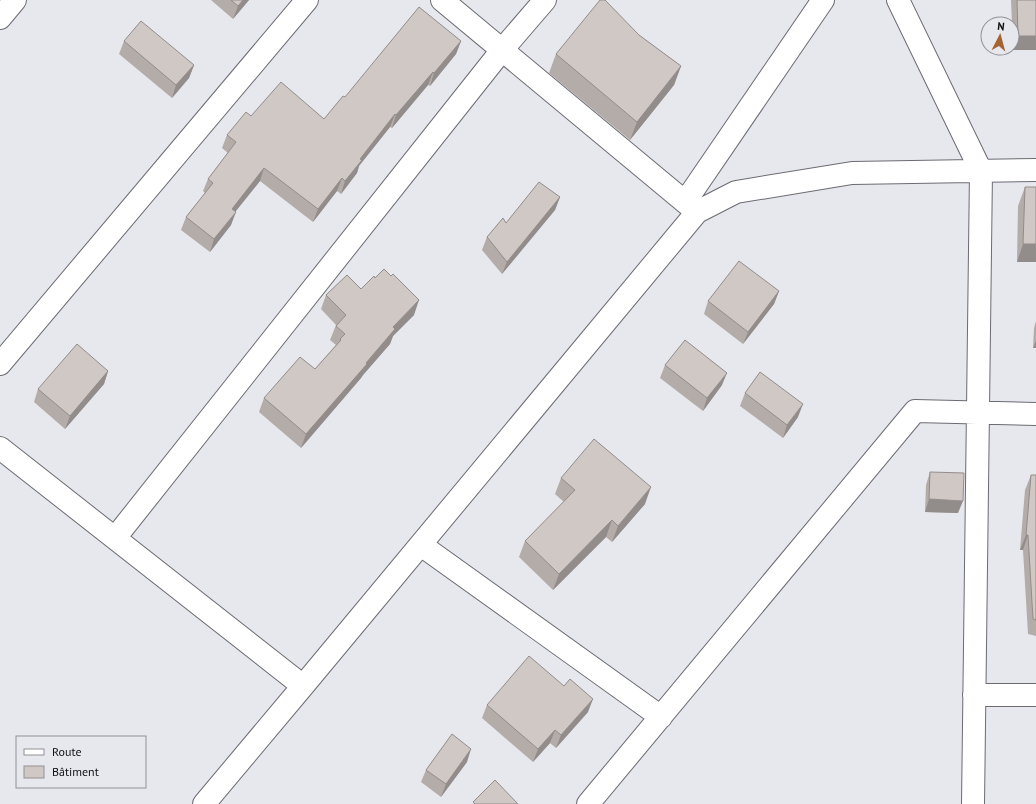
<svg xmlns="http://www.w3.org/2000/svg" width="1036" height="804" viewBox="0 0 1036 804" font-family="'PT Sans',sans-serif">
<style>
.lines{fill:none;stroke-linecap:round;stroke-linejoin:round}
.minor-casing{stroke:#6b6b72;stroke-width:24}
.minor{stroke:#fff;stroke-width:22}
.wall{fill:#b3aca9}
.shaded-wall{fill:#928c8a}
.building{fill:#d0c8c5;stroke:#928c8a}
</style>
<rect width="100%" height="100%" fill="#e7e7ee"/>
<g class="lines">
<!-- minor casing -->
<g class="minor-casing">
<path id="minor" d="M 442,0 L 697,212
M 898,0 L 981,171 L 973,804
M 0,18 L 15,0
M 685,202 L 823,0
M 0,364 L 307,0
M 0,448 L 303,686
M 115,538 L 502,50 L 545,0
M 421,545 L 661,717
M 974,695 L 1036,695
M 204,804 L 303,686 L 697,212 L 736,192 L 852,173 L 1036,170
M 588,804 L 915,411 L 1036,414"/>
</g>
<!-- minor -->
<use href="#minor" class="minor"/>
</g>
<!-- wall -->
<path class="wall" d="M 211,0 L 249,0 L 233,19 Z
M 1011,0 L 1036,0 L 1036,50 L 1013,50 Z
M 639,35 L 681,66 L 674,85 L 630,140 L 549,73 L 556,54 Z
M 124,41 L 194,65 L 189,78 L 172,98 L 119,54 Z
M 461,41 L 456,54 L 430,86 L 428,85 L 392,128 L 390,127 L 359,166 L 357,173 L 341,194 L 337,191 L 313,222 L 260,181 L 235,212 L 231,225 L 210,252 L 181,230 L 186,217 L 205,193 L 203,191 L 208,179 L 228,153 L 222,148 L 227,135 L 324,119 L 345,97 Z
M 1025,187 L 1036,262 L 1017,262 L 1018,206 Z
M 560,197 L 555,210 L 502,274 L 482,250 L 487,237 L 506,223 Z
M 361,289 L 414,315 L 393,336 L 390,344 L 363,375 L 361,378 L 301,448 L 259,412 L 264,398 L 315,369 L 336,345 L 330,340 L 336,325 L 321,309 L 326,295 Z
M 779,291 L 774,304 L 743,344 L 704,314 L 708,301 Z
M 1036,321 L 1036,348 L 1033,348 L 1034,328 Z
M 665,365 L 722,385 L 703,411 L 660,378 Z
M 108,371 L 104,384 L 65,429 L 34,402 L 38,389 Z
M 745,393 L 798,417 L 783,438 L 740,406 Z
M 930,472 L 958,513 L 925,512 L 926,485 Z
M 1031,475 L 1036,475 L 1036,636 L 1028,634 L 1023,550 L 1020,550 L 1025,490 Z
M 561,478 L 645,504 L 612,542 L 606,537 L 553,590 L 519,557 L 525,541 L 564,502 L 555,494 Z
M 487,705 L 588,712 L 556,748 L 550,743 L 533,762 L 482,718 Z
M 467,762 L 441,797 L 421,782 L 426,770 Z"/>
<!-- shaded-wall -->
<path class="shaded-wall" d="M 243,0 L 249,0 L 233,19 L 238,6 Z
M 1018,36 L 1036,36 L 1036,50 L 1013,50 Z
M 461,41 L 456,54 L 430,86 L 434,73 Z
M 194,65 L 189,78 L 172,98 L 176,85 Z
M 681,66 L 674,85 L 630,140 L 637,122 Z
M 433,72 L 428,85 L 392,128 L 396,115 Z
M 395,114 L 390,127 L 359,166 L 357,173 L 341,194 L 345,181 L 360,159 Z
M 264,168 L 260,181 L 227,222 L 232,209 Z
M 342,178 L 337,191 L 313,222 L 318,209 Z
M 560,197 L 555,210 L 502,274 L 507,262 Z
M 236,212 L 231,225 L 210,252 L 214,239 Z
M 1023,244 L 1036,244 L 1036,262 L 1017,262 Z
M 779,291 L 774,304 L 743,344 L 748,332 Z
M 419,300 L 414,315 L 393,336 L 390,344 L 363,375 L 361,378 L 301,448 L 306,434 L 366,363 L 393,327 Z
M 1036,341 L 1036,348 L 1033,348 Z
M 108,371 L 104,384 L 65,429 L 70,416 Z
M 727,373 L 722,385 L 703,411 L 707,398 Z
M 803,404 L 798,417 L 783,438 L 787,425 Z
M 651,487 L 645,504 L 612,542 L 618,526 Z
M 929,499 L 963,501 L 958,513 L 925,512 Z
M 612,520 L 606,537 L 553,590 L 559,574 Z
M 1026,535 L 1028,535 L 1023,550 L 1020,550 Z
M 593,699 L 588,712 L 556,748 L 561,735 Z
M 555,730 L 550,743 L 533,762 L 538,749 Z
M 471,749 L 467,762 L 441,797 L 446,784 Z"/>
<!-- building -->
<path class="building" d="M 231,0 L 243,0 L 238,6 Z
M 600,0 L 605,0 L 639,35 L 681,66 L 637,122 L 556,54 Z
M 1017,0 L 1036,0 L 1036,36 L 1018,36 Z
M 419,7 L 461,41 L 434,73 L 433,72 L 396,115 L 395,114 L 360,159 L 362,160 L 345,181 L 342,178 L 318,209 L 264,168 L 232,209 L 236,212 L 214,239 L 186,217 L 213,183 L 208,179 L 236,142 L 227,135 L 246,112 L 251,116 L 281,82 L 324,119 L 343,96 L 345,97 Z
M 141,21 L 194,65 L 176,85 L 124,41 Z
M 539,182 L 560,197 L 507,262 L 487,237 L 503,218 L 506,223 Z
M 1025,187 L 1036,187 L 1036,244 L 1023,244 Z
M 739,261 L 779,291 L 748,332 L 708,301 Z
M 384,269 L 391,276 L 393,274 L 419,300 L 393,327 L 395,329 L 366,363 L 367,364 L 306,434 L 264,398 L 300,357 L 315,369 L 341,340 L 340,339 L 345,334 L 336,326 L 346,315 L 326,295 L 347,275 L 361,289 L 374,276 L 375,278 Z
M 685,340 L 727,373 L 707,398 L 665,365 Z
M 77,344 L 108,371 L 70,416 L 38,389 Z
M 760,372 L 803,404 L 787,425 L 745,393 Z
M 594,439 L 651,487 L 618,526 L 612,520 L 559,574 L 525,541 L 575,490 L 561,478 Z
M 930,472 L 964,473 L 963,501 L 929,499 Z
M 1031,475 L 1036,475 L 1036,620 L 1033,619 L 1028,535 L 1026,535 Z
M 529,656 L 564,686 L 570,679 L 593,699 L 561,735 L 555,730 L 538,749 L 487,705 Z
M 452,734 L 471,749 L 446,784 L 426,770 Z
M 495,780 L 518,804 L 475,804 L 473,802 Z"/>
<!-- legend -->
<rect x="16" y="736" width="130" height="52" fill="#e7e7ee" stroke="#919196"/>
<rect x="24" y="749" width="20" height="6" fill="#ffffff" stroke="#919196"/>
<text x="52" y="756" font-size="12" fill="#101013">Route</text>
<rect x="24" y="766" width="20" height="12" fill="#d0c8c5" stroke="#919196"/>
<text x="52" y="776" font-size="12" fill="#101013">Bâtiment</text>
<!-- north arrow -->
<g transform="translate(1000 36) rotate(6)"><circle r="19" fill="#e7e7ee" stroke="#919196"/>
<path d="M0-3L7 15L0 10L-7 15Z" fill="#a56330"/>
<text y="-6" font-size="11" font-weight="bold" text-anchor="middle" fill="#101013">N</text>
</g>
</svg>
